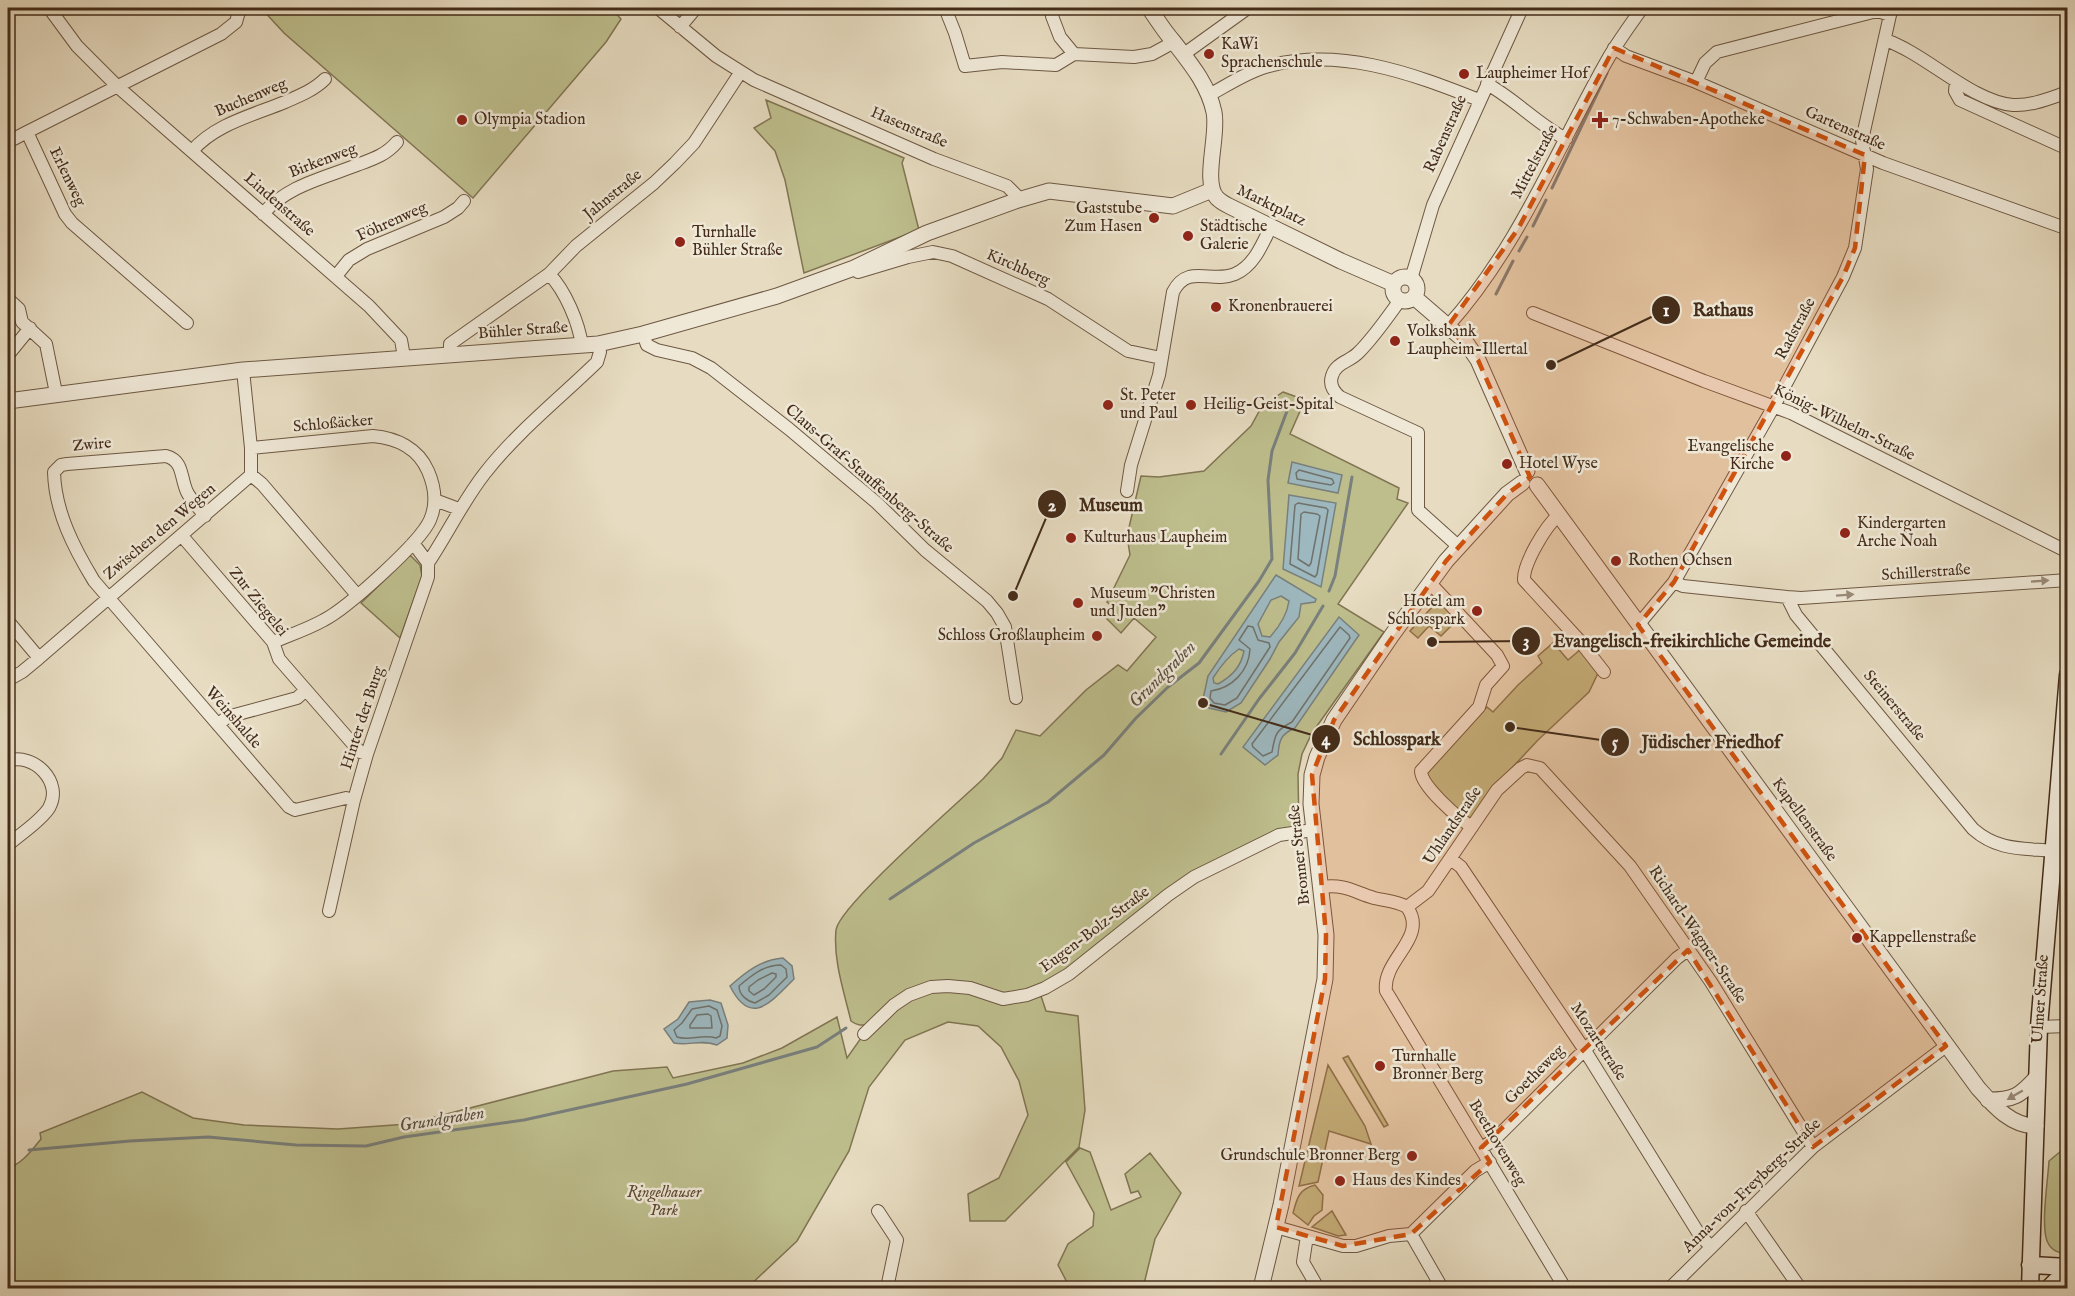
<svg xmlns="http://www.w3.org/2000/svg" width="2075" height="1296" viewBox="0 0 2075 1296" font-family="'IM FELL English',serif">
<style>
.green{fill:#bebe8d;stroke:#817553;stroke-width:1.5}
.water{fill:#9db8bf;stroke:#79807d;stroke-width:1.5;fill-rule:evenodd}
.lines{fill:none;stroke-linecap:round;stroke-linejoin:round}
.shore{stroke:#70726c;stroke-width:1.5}
.stream{stroke:#79807d;stroke-width:3}
.minor-casing{stroke:#6d5843;stroke-width:14}
.tertiary-casing{stroke:#6d5843;stroke-width:17}
.secondary-casing{stroke:#442c19;stroke-width:19}
.minor{stroke:#efe8d7;stroke-width:12}
.tertiary{stroke:#efe8d7;stroke-width:15}
.secondary{stroke:#efe8d7;stroke-width:16}
.oneway{fill:#9a8a78}
.marked{fill:#cf520e;fill-opacity:0.2;stroke:#cf520e;stroke-width:4.5;stroke-dasharray:12 8;stroke-linejoin:round}
.poi-dot{fill:#8f2418;stroke:#efe8d7;stroke-width:2}
.labels{text-anchor:middle;dominant-baseline:central;stroke-width:5;stroke-linejoin:round;paint-order:stroke}
.poi-label{font-size:16px;fill:#442c19;stroke:#efe8d7;text-anchor:start}
.street-label{font-size:16px;fill:#442c19;stroke:#efe8d7}
.park-label{font-size:16px;font-style:italic;fill:#5c4930;stroke:#efe8d7}
.water-label{font-size:18px;font-style:italic;fill:#5a4f42;stroke:#efe8d7}
.leader{fill:none;stroke:#442c19;stroke-width:2}
.callout-dot{fill:#442c19;stroke:#efe8d7;stroke-width:2}
.mark-label{font-size:18px;text-anchor:middle;font-weight:bold;fill:#fff}
.callout-label{font-size:18px;text-anchor:middle;font-weight:bold;fill:#442c19;stroke:#efe8d7;stroke-width:5;stroke-linejoin:round;paint-order:stroke}
</style>
<rect width="100%" height="100%" fill="#e7dcc1"/>
<filter id="stains"><feTurbulence type="fractalNoise" baseFrequency=".00333" numOctaves="4"/><feColorMatrix values="0 0 0 0 .2 0 0 0 0 .09 0 0 0 0 .02 0 0 0 .5 -.17"/></filter>
<radialGradient id="worn" r=".72"><stop offset=".6" stop-color="#630" stop-opacity="0"/><stop offset="1" stop-color="#630" stop-opacity=".3"/></radialGradient>
<!-- green -->
<path class="green" d="M 261,8 L 611,8 L 621,19 L 606,42 L 473,198 L 284,33 Z
M 766,100 L 904,158 L 902,163 L 919,230 L 804,273 L 785,180 L 775,151 L 754,128 L 771,118 Z
M 1283,392 L 1305,400 L 1290,434 L 1399,488 L 1397,499 L 1408,503 L 1338,604 L 1384,632 L 1312,733 L 1302,754 L 1298,774 L 1299,829 L 1192,875 L 1041,996 L 1046,1011 L 1078,1016 L 1085,1110 L 1079,1147 L 1005,1221 L 970,1221 L 968,1194 L 999,1178 L 1028,1115 L 1019,1081 L 1001,1047 L 978,1026 L 948,1022 L 905,1040 L 869,1087 L 849,1151 L 797,1241 L 747,1288 L 8,1288 L 8,1168 C 22,1164 32,1150 41,1139 L 40,1133 L 142,1092 L 193,1118 L 244,1125 L 338,1129 L 408,1124 L 613,1071 L 667,1067 L 673,1078 L 743,1063 L 782,1048 L 837,1017 L 847,1058 L 871,1024 C 863,1025 859,1027 851,1021 C 844,992 833,960 836,930 C 839,906 959,802 983,779 L 1002,758 L 1016,730 L 1040,736 L 1086,690 L 1118,665 L 1127,671 L 1156,637 L 1134,618 L 1121,633 L 1105,617 L 1113,607 L 1107,602 L 1130,555 L 1127,536 L 1141,476 L 1159,477 L 1204,471 L 1251,426 L 1262,406 Z
M 410,555 L 420,565 L 422,576 L 400,638 L 361,603 Z
M 1435,604 L 1438,608 L 1442,604 L 1457,620 L 1441,636 L 1429,626 L 1418,638 L 1410,631 Z
M 1554,642 L 1556,646 L 1568,660 L 1581,649 L 1599,671 L 1589,692 L 1538,740 L 1494,787 L 1473,817 L 1467,818 L 1428,781 L 1426,770 L 1487,707 L 1493,712 L 1518,685 L 1542,663 L 1538,656 Z
M 1348,1056 L 1388,1125 L 1384,1127 L 1343,1058 Z
M 1328,1065 L 1365,1126 L 1371,1144 L 1329,1131 L 1318,1182 L 1299,1186 Z
M 2067,1146 L 2067,1254 C 2059,1253 2052,1251 2048,1243 C 2040,1229 2048,1180 2049,1161 Z
M 1080,1148 L 1090,1152 L 1111,1210 L 1141,1197 L 1138,1191 L 1131,1193 L 1125,1174 L 1150,1153 L 1181,1193 L 1155,1239 L 1143,1288 L 1070,1288 L 1058,1265 L 1068,1244 L 1093,1226 L 1094,1213 L 1066,1162 Z
M 1315,1185 L 1323,1195 L 1322,1210 L 1314,1216 L 1308,1225 L 1293,1213 C 1297,1198 1299,1189 1315,1185 Z
M 1332,1211 L 1346,1235 L 1338,1236 L 1312,1227 Z"/>
<!-- water -->
<path class="water" d="M 1292,462 L 1342,475 L 1338,493 L 1288,483 Z
M 1289,495 L 1336,503 L 1321,587 L 1283,569 Z
M 1276,575 L 1316,599 L 1315,602 L 1301,604 L 1299,617 L 1279,642 L 1270,659 L 1241,703 L 1226,712 L 1209,708 L 1203,699 L 1208,676 ZM 1281,596 L 1289,601 C 1287,615 1280,626 1270,637 L 1262,636 L 1258,624 L 1271,600 ZM 1239,649 L 1244,651 C 1241,667 1232,676 1218,684 L 1214,683 L 1213,678 C 1220,667 1227,657 1239,649 Z
M 1339,617 L 1359,635 L 1295,728 C 1281,734 1279,740 1278,755 L 1265,765 L 1243,747 Z
M 783,958 L 792,966 L 794,979 C 771,1002 751,1028 730,986 C 747,971 761,960 783,958 Z
M 710,1000 L 721,1003 L 728,1025 L 727,1038 L 717,1045 C 700,1039 690,1046 674,1043 L 664,1029 L 678,1019 L 689,1002 Z"/>
<g class="lines">
<!-- shore -->
<path class="shore" d="M 1299,470 L 1332,479 L 1334,483 L 1331,485 L 1297,479 L 1296,473 Z
M 1298,503 L 1326,508 L 1328,510 L 1317,574 L 1315,577 L 1290,564 L 1295,505 Z
M 1304,512 L 1317,514 L 1320,516 L 1311,563 L 1309,566 L 1298,559 L 1301,514 Z
M 1248,626 L 1253,627 L 1258,640 L 1269,643 L 1270,647 L 1237,698 L 1225,705 L 1214,703 L 1210,698 L 1211,691 C 1232,688 1249,671 1250,649 L 1239,640 Z
M 1340,627 L 1349,635 L 1350,638 L 1292,722 C 1276,730 1275,734 1272,752 L 1263,756 L 1253,747 L 1252,744 Z
M 781,965 L 786,969 L 787,977 L 769,995 L 755,1003 C 747,1001 739,995 739,986 C 752,975 764,965 781,965 Z
M 772,973 L 776,974 L 776,977 L 764,989 L 754,995 L 749,991 L 749,987 L 758,980 Z
M 709,1006 L 717,1010 L 722,1026 L 720,1036 L 716,1038 C 703,1034 689,1041 677,1037 L 674,1030 L 682,1023 L 692,1009 Z
M 708,1014 L 711,1016 L 712,1028 L 690,1028 L 690,1025 L 697,1015 Z"/>
<!-- stream -->
<path class="stream" d="M 1644,15 L 1650,8
M 1552,188 L 1607,73
M 1533,226 L 1546,200
M 1519,251 L 1527,237
M 1496,294 L 1513,261
M 1329,591 L 1335,576 L 1352,477
M 1221,754 L 1259,699 L 1295,653 L 1323,606
M 890,899 L 974,843 L 1048,802 L 1104,755 L 1136,718 L 1168,687 L 1199,663 L 1259,581 L 1272,559 L 1268,480 L 1272,451 L 1290,403
M 29,1150 L 130,1141 L 208,1137 L 296,1145 L 366,1146 L 404,1137 L 524,1120 L 687,1084 L 817,1047 L 846,1028
M 8,1154 L 11,1152"/>
<!-- minor casing -->
<g class="minor-casing">
<path id="minor" d="M 49,8 L 77,46 L 118,87 L 369,306 L 401,340 L 404,357
M 658,8 L 716,56 L 754,80 L 934,159 L 1007,186 L 1016,195 L 1018,200
M 945,8 L 955,33 L 965,66 L 1002,62 L 1056,65 L 1074,54 L 1134,57 L 1152,54 L 1174,42
M 1052,16 L 1060,37 L 1074,54
M 680,27 L 696,8
M 1885,40 C 1925,53 1972,102 2013,105 C 2032,106 2050,98 2068,92
M 1614,48 L 1626,56 L 1696,82 L 1883,163 L 2068,229
M 1184,54 L 1248,8
M 1956,81 L 1955,91 L 1960,100 L 2068,149
M 1696,82 L 1705,63 L 1717,52 L 1873,12 L 1881,12 L 1890,15 L 1892,9
M 1487,84 C 1515,99 1537,124 1566,139
M 1209,95 C 1226,86 1244,74 1262,68 C 1336,45 1411,73 1479,100
M 8,142 L 27,132
M 192,151 C 215,124 254,115 285,102 C 299,96 314,90 325,79
M 263,214 C 286,186 324,178 357,165 C 373,159 386,155 397,142
M 854,268 L 858,272 L 908,257 L 933,252 L 952,256 L 1048,299 L 1128,351 L 1161,358
M 336,276 L 349,260 L 367,249 L 444,217 L 458,208 L 464,201
M 1411,279 L 1433,205 L 1522,8
M 8,299 L 19,309 L 22,322 L 46,344 L 56,393
M 1400,300 C 1387,318 1374,337 1359,352 C 1350,362 1336,362 1332,376 C 1329,385 1334,392 1340,397 L 1418,433 L 1418,510 L 1458,546
M 1533,313 L 1704,381 L 1791,413 L 2068,552
M 187,323 L 72,223 L 65,214 L 27,132 L 221,34 L 236,22 L 240,8
M 1448,326 C 1519,247 1557,148 1609,57 C 1619,40 1631,24 1642,8
M 643,334 L 647,345 L 657,350 L 692,358 L 711,368 L 789,429 L 877,503 L 925,550 L 987,601 L 997,613 L 1005,627 L 1016,698
M 582,346 C 579,323 565,290 549,274 L 576,246 L 654,183 L 675,163 L 694,143 L 740,73
M 450,354 L 450,344 L 549,274
M 8,355 L 30,328
M 251,448 L 373,436 C 396,438 418,448 428,471 C 435,487 437,504 430,520 C 420,543 347,608 324,620 C 308,629 290,635 273,642
M 251,475 L 262,484 L 357,595
M 1127,491 L 1131,465 L 1159,375 L 1173,292 C 1188,263 1211,284 1235,274 C 1254,266 1263,243 1271,226
M 435,500 L 459,509
M 1559,515 C 1546,525 1523,564 1524,580 L 1579,640 L 1604,672
M 205,516 C 199,508 191,500 187,492 C 180,477 184,461 166,456 L 67,464 L 61,465 L 54,472 C 55,512 74,548 94,581 L 289,807 L 295,810 L 346,798 L 354,800
M 182,536 L 273,642 L 279,659 L 360,752 L 367,754
M 428,563 C 448,533 463,501 485,473 C 517,432 560,398 597,362 L 600,352 L 598,344
M 1674,582 L 1683,586 L 1787,597 L 1796,615 L 1973,829 C 1998,851 2022,848 2054,851
M 1430,583 L 1497,655 L 1503,666 L 1486,685 L 1479,707 L 1421,771 C 1421,786 1459,819 1472,827
M 1787,597 L 1801,598 L 2068,580
M 8,621 L 39,658
M 1638,625 L 1674,582 L 1774,406 L 1843,277 L 1855,248 L 1867,169 L 1862,140 L 1890,15
M 8,680 L 22,672 L 39,658 L 251,475 L 251,448 L 243,370
M 218,725 L 227,717 L 297,698 L 306,690
M 8,761 C 33,752 64,782 49,808 C 40,822 20,834 8,845
M 1451,859 L 1461,867 L 1584,1049 L 1699,1234 L 1711,1247
M 1322,887 C 1345,884 1354,892 1374,898 C 1386,901 1396,901 1407,907 L 1428,891 L 1497,790 L 1521,768 L 1527,765 L 1540,768 L 1630,866 L 1711,982 L 1813,1147
M 1407,907 C 1429,938 1382,959 1386,991 L 1565,1288
M 329,911 L 354,800 L 367,754 L 428,577 L 428,563 L 413,543
M 2039,1027 L 2068,1026
M 864,1034 L 894,1005 L 909,995 L 931,987 L 948,986 L 970,988 L 1003,999 L 1027,995 L 1045,988 L 1069,974 L 1168,895 L 1194,877 L 1279,835 L 1313,830
M 1481,1148 L 1494,1140 L 1677,958 L 1688,950
M 878,1211 L 897,1240 L 887,1288
M 1746,1211 L 1800,1288
M 1276,1227 L 1343,1246 L 1356,1246 L 1389,1236 L 1411,1234 L 1475,1171 L 1490,1162
M 1411,1234 L 1442,1288
M 1307,1236 L 1303,1262 L 1318,1288
M 1670,1288 L 1813,1147 L 1946,1046"/>
</g>
<!-- tertiary casing -->
<g class="tertiary-casing">
<path id="tertiary" d="M 1149,8 C 1157,19 1164,31 1173,41 C 1190,63 1208,84 1214,112 C 1219,135 1202,182 1217,198 C 1220,201 1225,204 1229,206 L 1341,261 L 1394,284
M1393 289a12 12 0 1 1 24 0a12 12 0 1 1-24 0Z
M 1414,297 L 1465,341 L 1478,360 L 1527,471
M 8,401 L 243,370 L 598,344 L 643,334 L 777,296 L 854,268 L 927,233 L 1018,200 L 1049,191 L 1173,206 L 1212,190
M 1537,485 L 1978,1088 C 1994,1106 2011,1126 2036,1126
M 1988,1100 C 2014,1100 2020,1096 2037,1077
M 1261,1288 L 1281,1205 L 1325,979 L 1326,935 L 1311,804 L 1312,775 L 1317,757 L 1334,720 L 1392,635 L 1446,561 L 1507,494 L 1522,483"/>
</g>
<!-- secondary casing -->
<g class="secondary-casing">
<path id="secondary" d="M 2030,1265 L 2068,1267
M 2030,1288 L 2039,1027 L 2068,675
M 2049,1288 L 2056,1281 L 2068,1275"/>
</g>
<!-- minor -->
<use href="#minor" class="minor"/>
<!-- tertiary -->
<use href="#tertiary" class="tertiary"/>
<!-- secondary -->
<use href="#secondary" class="secondary"/>
</g>
<!-- one-way arrows -->
<defs><path id="oneway-solid" d="M-6-.8H1V-3.2L6.5 0L1 3.2V.8H-6Z" transform="scale(1.5)"/></defs>
<g class="oneway">
<use href="#oneway-solid" transform="translate(2040 581) rotate(-4)"/>
<use href="#oneway-solid" transform="translate(1845 595) rotate(-4)"/>
<use href="#oneway-solid" transform="translate(2015 1095) rotate(150)"/>
</g>
<!-- marked area -->
<path class="marked" d="M 1614,48 L 1865,155 L 1855,248 L 1843,277 L 1674,582 L 1638,625 L 1946,1046 L 1813,1147 L 1688,950 L 1481,1148 L 1490,1162 L 1411,1234 L 1343,1246 L 1276,1227 L 1325,979 L 1326,935 L 1312,775 L 1334,720 L 1446,561 L 1507,494 L 1530,477 L 1478,360 L 1448,326 L 1518,229 Z"/>
<!-- markers -->
<g class="poi-dot">
<circle cx="1209" cy="54" r="6"/>
<circle cx="1464" cy="74" r="6"/>
<circle cx="462" cy="120" r="6"/>
<path d="M1597 111h6v6h6v6h-6v6h-6v-6h-6v-6h6z"/>
<circle cx="1154" cy="218" r="6"/>
<circle cx="1188" cy="236" r="6"/>
<circle cx="680" cy="242" r="6"/>
<circle cx="1216" cy="307" r="6"/>
<circle cx="1395" cy="341" r="6"/>
<circle cx="1108" cy="405" r="6"/>
<circle cx="1191" cy="405" r="6"/>
<circle cx="1786" cy="456" r="6"/>
<circle cx="1507" cy="464" r="6"/>
<circle cx="1845" cy="533" r="6"/>
<circle cx="1071" cy="538" r="6"/>
<circle cx="1616" cy="561" r="6"/>
<circle cx="1078" cy="603" r="6"/>
<circle cx="1477" cy="611" r="6"/>
<circle cx="1097" cy="636" r="6"/>
<circle cx="1857" cy="938" r="6"/>
<circle cx="1380" cy="1066" r="6"/>
<circle cx="1412" cy="1156" r="6"/>
<circle cx="1340" cy="1181" r="6"/>
</g>
<g class="labels">
<!-- poi labels -->
<g class="poi-label">
<text x="1221" y="45">KaWi<tspan x="1221" dy="18">Sprachenschule</tspan></text>
<text x="1476" y="74">Laupheimer Hof</text>
<text x="474" y="120">Olympia Stadion</text>
<text x="1612" y="120">7-Schwaben-Apotheke</text>
<text x="1142" y="209" text-anchor="end">Gaststube<tspan x="1142" dy="18">Zum Hasen</tspan></text>
<text x="1200" y="227">Städtische<tspan x="1200" dy="18">Galerie</tspan></text>
<text x="692" y="233">Turnhalle<tspan x="692" dy="18">Bühler Straße</tspan></text>
<text x="1228" y="307">Kronenbrauerei</text>
<text x="1407" y="332">Volksbank<tspan x="1407" dy="18">Laupheim-Illertal</tspan></text>
<text x="1120" y="396">St. Peter<tspan x="1120" dy="18">und Paul</tspan></text>
<text x="1203" y="405">Heilig-Geist-Spital</text>
<text x="1774" y="447" text-anchor="end">Evangelische<tspan x="1774" dy="18">Kirche</tspan></text>
<text x="1519" y="464">Hotel Wyse</text>
<text x="1857" y="524">Kindergarten<tspan x="1857" dy="18">Arche Noah</tspan></text>
<text x="1083" y="538">Kulturhaus Laupheim</text>
<text x="1628" y="561">Rothen Ochsen</text>
<text x="1090" y="594">Museum "Christen<tspan x="1090" dy="18">und Juden"</tspan></text>
<text x="1465" y="602" text-anchor="end">Hotel am<tspan x="1465" dy="18">Schlosspark</tspan></text>
<text x="1085" y="636" text-anchor="end">Schloss Großlaupheim</text>
<text x="1869" y="938">Kappellenstraße</text>
<text x="1392" y="1057">Turnhalle<tspan x="1392" dy="18">Bronner Berg</tspan></text>
<text x="1400" y="1156" text-anchor="end">Grundschule Bronner Berg</text>
<text x="1352" y="1181">Haus des Kindes</text>
</g>
<!-- street labels -->
<g class="street-label">
<text transform="translate(251 98) rotate(-23)">Buchenweg</text>
<text transform="translate(909 128) rotate(23)">Hasenstraße</text>
<text transform="translate(1845 129) rotate(24)">Gartenstraße</text>
<text transform="translate(1446 134) rotate(-66)">Rabenstraße</text>
<text transform="translate(323 161) rotate(-21)">Birkenweg</text>
<text transform="translate(1535 162) rotate(-62)">Mittelstraße</text>
<text transform="translate(67 177) rotate(64)">Erlenweg</text>
<text transform="translate(613 195) rotate(-39)">Jahnstraße</text>
<text transform="translate(279 205) rotate(41)">Lindenstraße</text>
<text transform="translate(1271 206) rotate(26)">Marktplatz</text>
<text transform="translate(392 222) rotate(-24)">Föhrenweg</text>
<text transform="translate(1018 268) rotate(24)">Kirchberg</text>
<text transform="translate(1796 329) rotate(-62)">Radstraße</text>
<text transform="translate(523 331) rotate(-4)">Bühler Straße</text>
<text transform="translate(1844 423) rotate(26)">König-Wilhelm-Straße</text>
<text transform="translate(333 424) rotate(-5)">Schloßäcker</text>
<text transform="translate(92 445) rotate(-5)">Zwire</text>
<text transform="translate(869 479) rotate(41)">Claus-Graf-Stauffenberg-Straße</text>
<text transform="translate(160 532) rotate(-40)">Zwischen den Wegen</text>
<text transform="translate(1926 573) rotate(-4)">Schillerstraße</text>
<text transform="translate(258 602) rotate(51)">Zur Ziegelei</text>
<text transform="translate(1894 706) rotate(50)">Steinerstraße</text>
<text transform="translate(233 718) rotate(49)">Weinshalde</text>
<text transform="translate(363 718) rotate(-72)">Hinter der Burg</text>
<text transform="translate(1804 820) rotate(54)">Kapellenstraße</text>
<text transform="translate(1453 826) rotate(-56)">Uhlandstraße</text>
<text transform="translate(1300 855) rotate(-96)">Bronner Straße</text>
<text transform="translate(1095 930) rotate(-37)">Eugen-Bolz-Straße</text>
<text transform="translate(1697 935) rotate(56)">Richard-Wagner-Straße</text>
<text transform="translate(2041 999) rotate(-86)">Ulmer Straße</text>
<text transform="translate(1598 1042) rotate(57)">Mozartstraße</text>
<text transform="translate(1535 1075) rotate(-45)">Goetheweg</text>
<text transform="translate(1497 1143) rotate(59)">Beethovenweg</text>
<text transform="translate(1752 1186) rotate(-44)">Anna-von-Freyberg-Straße</text>
</g>
<!-- park labels -->
<g class="park-label">
<text x="664" y="1193">Ringelhauser<tspan x="664" dy="18">Park</tspan></text>
</g>
<!-- water labels -->
<g class="water-label">
<text transform="translate(1163 675) rotate(-45)">Grundgraben</text>
<text transform="translate(442 1120) rotate(-9)">Grundgraben</text>
</g>
</g>
<!-- callouts -->
<path class="leader" d="M1551 365L1666 310M1013 596L1052 504M1432 642L1526 641M1203 703L1326 739M1510 727L1615 742"/>
<g class="callout-dot">
<circle cx="1551" cy="365" r="6"/>
<circle cx="1013" cy="596" r="6"/>
<circle cx="1432" cy="642" r="6"/>
<circle cx="1203" cy="703" r="6"/>
<circle cx="1510" cy="727" r="6"/>
<circle cx="1666" cy="310" r="15"/>
<circle cx="1052" cy="504" r="15"/>
<circle cx="1526" cy="641" r="15"/>
<circle cx="1326" cy="739" r="15"/>
<circle cx="1615" cy="742" r="15"/>
</g>
<g class="mark-label">
<text x="1666" y="316">1</text>
<text x="1052" y="511">2</text>
<text x="1526" y="647">3</text>
<text x="1326" y="745">4</text>
<text x="1615" y="748">5</text>
</g>
<g class="callout-label">
<text x="1723" y="316">Rathaus</text>
<text x="1111" y="511">Museum</text>
<text x="1692" y="647">Evangelisch-freikirchliche Gemeinde</text>
<text x="1397" y="745">Schlosspark</text>
<text x="1711" y="748">Jüdischer Friedhof</text>
</g>
<!-- margin -->
<rect width="2075" height="1296" fill="none" stroke="#e7dcc1" stroke-width="30"/>
<rect x="9" y="9" width="2057" height="1278" fill="none" stroke="#442c19" stroke-width="3"/>
<rect x="15" y="15" width="2045" height="1266" fill="none" stroke="#442c19" stroke-width="1.5"/>
<rect width="100%" height="100%" filter="url(#stains)"/>
<rect width="100%" height="100%" fill="url(#worn)"/>
</svg>
